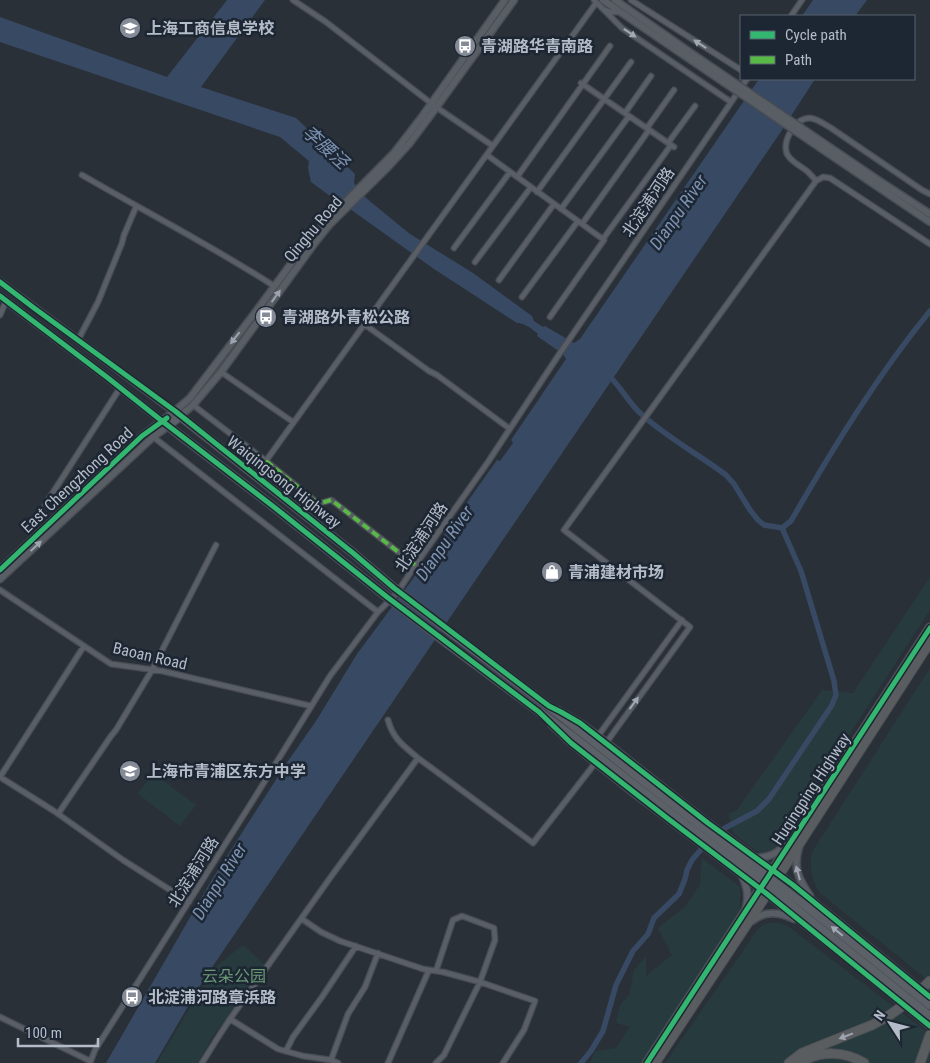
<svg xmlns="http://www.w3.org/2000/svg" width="930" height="1063" viewBox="0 0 930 1063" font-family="'Roboto Condensed','Noto Sans SC',sans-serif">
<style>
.green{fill:#273a3e}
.water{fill:#384963}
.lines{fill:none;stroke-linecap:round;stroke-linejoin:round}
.canal{stroke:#384963;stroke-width:5.5}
.street-casing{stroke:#484c53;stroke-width:7}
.secondary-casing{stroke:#484c53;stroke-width:9}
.primary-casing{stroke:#484c55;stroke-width:10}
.highway-casing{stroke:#474c53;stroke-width:11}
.street{stroke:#5a5e66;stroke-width:4.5}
.secondary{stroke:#595d64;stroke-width:6}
.primary{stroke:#5c6168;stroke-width:8}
.highway{stroke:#5a5d60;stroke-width:9}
.secondary-bridge-casing{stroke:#484c53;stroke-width:9;stroke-linecap:butt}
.primary-bridge-casing{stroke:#484c55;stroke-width:10;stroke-linecap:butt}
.secondary-bridge{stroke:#595d64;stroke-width:6}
.primary-bridge{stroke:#5c6168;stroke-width:8}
.quiet{stroke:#58b947;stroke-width:4;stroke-dasharray:8 4;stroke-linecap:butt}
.cycleway-casing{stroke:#1d2633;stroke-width:8}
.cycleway{stroke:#33b770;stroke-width:5}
.oneway{fill:#a2a9b5}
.oneway2{fill:#9da4b0}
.oneway3{fill:#a2aab6}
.oneway4{fill:#9ea4af}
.labels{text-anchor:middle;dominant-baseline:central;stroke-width:5;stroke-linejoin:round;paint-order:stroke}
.poi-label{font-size:16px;font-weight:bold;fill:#b4bcc9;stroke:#1d2633;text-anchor:start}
.street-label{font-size:16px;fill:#b4bcc9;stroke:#1d2633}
.park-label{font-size:16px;fill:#6b9a76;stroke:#1d2633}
.water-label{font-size:18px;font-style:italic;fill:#7c92b1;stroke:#1d2633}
</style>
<rect width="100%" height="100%" fill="#2a3038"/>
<!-- green -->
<path class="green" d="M 930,577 L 930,610 L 776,848 L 762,853 L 758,852 L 733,833 L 728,814 L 737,810 L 822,690 L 853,693 Z
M 930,668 L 930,982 L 820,893 C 812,881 809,866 812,852 Z
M 153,773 L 196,805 L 180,826 L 138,794 Z
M 702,858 L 740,887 L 740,914 L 642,1063 L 590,1063 L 595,1051 L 616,1048 L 630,1027 L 616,1023 L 620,1005 L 629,995 L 634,970 L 646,956 L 646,976 L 672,955 L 658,928 L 686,906 L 700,884 Z
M 768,923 L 780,923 L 789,927 L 930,1034 L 930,1063 L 665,1063 L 754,935 L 760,927 Z
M 243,945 L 265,965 L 213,1036 L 198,1063 L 157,1063 L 203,986 L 213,979 L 216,966 Z"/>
<!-- water -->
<path class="water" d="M 227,0 L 265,0 L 201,87 L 296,118 L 355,174 L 354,183 L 366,198 L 410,234 L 473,273 L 532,316 L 534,321 L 543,327 L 545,326 L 574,343 L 580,339 L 759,79 L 815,79 L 780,133 L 204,979 L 155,1063 L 106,1063 L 211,881 L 288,761 L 316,721 L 357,654 L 412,580 L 497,460 L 500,461 L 513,443 L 511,440 L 566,359 L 563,354 L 537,336 L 538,334 C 532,329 525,323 517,323 L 434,269 L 336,199 L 330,196 L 311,182 L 308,168 L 309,161 L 280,137 L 0,42 L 0,17 L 167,77 Z
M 813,0 L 867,0 L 855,16 L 802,16 Z"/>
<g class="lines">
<!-- canal -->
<path class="canal" d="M 607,374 C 620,385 627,401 640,413 C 666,437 698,454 726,475 L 734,484 L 750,510 L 758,520 L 764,525 L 782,528 L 791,521 C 833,448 877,376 930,311
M 581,1063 L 591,1051 L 603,1031 L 616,985 L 633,951 L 648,934 L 654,918 L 679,894 L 685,879 L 687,870 L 692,860 L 704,846 L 725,828 L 757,811 L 769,799 L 832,705 L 836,695 L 834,681 L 801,571 L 782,528"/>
<!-- street casing -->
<g class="street-casing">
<path id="street" d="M 293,0 L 326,22 L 436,107 L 493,146
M 594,0 L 622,28 L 731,102
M 631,0 L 741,70
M 603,9 L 610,12 L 620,12
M 791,16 L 802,0
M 581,83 L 674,147
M 625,113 L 651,76
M 647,128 L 674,90
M 668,143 L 695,106
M 487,155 L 604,240 L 550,317
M 82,175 C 146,212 212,246 274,286
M 517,177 L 610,46
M 816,181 C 814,178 811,175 808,172 C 801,166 791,162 787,154 C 782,141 795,118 810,118 C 818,119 824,124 831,128 L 922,190 L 930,194
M 537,192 L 631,62
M 561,209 L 629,116
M 582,224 L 649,130
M 603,239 L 671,145
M 454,248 L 510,172
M 475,262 L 531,187
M 499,280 L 554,204
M 522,297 L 578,221
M 0,315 L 6,301
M 364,324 L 429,371 L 437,375 L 510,429
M 78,340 L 98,302 L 122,243 L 124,235 L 136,207
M 221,372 L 293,422
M 193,405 L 266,461 L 315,501 L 321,503 L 331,500 L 334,502 L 415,565
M 152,436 L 378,612
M 255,476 L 596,3
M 45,505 L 120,388
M 0,590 L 111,664 L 162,671 L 311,706
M 388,720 C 393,739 404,746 418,758
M 598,736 L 682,620
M 606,743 L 690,627 L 564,530 L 816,181 L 823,177 L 830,178 L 930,244
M 0,777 L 54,811 L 123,860 L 189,902
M 0,777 L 84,646
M 58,814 L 111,736 L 116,730 L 152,670 L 216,545
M 302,919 L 321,932 L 340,941 L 423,969 L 443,972 L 480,982 L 535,1001 L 524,1030 L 503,1063
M 436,971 L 453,920 L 462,916 L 494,928 L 495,940 L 480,982 L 444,1055 L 436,1063
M 0,1017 L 90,1061
M 230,1019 L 278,1049 L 303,1056 L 331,1060 L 338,1063
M 286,1051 L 293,1037 L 322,997 L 356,946
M 331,1060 L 348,1014 L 365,987 L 378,953
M 90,1063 L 95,1050 L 250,805 L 330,676 L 378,612 L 397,593 L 416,564 L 488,462 L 560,353 L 747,79
M 202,1063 L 217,1039 L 230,1019 L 330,878 L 418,758 L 533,843 L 596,762
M 388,1063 L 429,970"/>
</g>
<!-- secondary casing -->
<g class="secondary-casing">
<path id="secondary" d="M 603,0 L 688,58
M 615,0 L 691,53
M 878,180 L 930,214
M 875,185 L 930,222
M 0,282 L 180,416 L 193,405 L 221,372 L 314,244 L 330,224 L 388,167 L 409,144 L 430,116 L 514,0
M 0,296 L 108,378 L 168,426 L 153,437 L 0,579
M 0,570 L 142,436 L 175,411 L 190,398 L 257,310 L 310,238 L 394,153 L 421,118 L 505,0
M 557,710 L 580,723 L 598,736 L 708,823 L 793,885 L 885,960
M 551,724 L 571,743 L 635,794 L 767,894 L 857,966
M 799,847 C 793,868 798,878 810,896
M 756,858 C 769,857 777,854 786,844
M 743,878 C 747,887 749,897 746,907
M 752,921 C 765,910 779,912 794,919"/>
</g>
<!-- primary casing -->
<g class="primary-casing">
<path id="primary" d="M 387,597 L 274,507 L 168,426 L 180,416 L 353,553 L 394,588
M 454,635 L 565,719 L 666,799
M 448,644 L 572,736 L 660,805"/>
</g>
<!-- highway casing -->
<g class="highway-casing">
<path id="highway" d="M 647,1063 L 930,628
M 655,1063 L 759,906 L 930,642
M 789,1063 L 802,1053 L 872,1025 L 887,1017 L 901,1007 L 914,997 L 930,981
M 800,1063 C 819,1050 845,1051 864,1063
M 920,1063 L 930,1035"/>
</g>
<!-- street -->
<use href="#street" class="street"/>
<!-- secondary -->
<use href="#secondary" class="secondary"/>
<!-- primary -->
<use href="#primary" class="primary"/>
<!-- highway -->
<use href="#highway" class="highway"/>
<!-- secondary-bridge casing -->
<g class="secondary-bridge-casing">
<path id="secondary-bridge" d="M 691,53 L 878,180
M 688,58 L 875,185
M 885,960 L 930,997
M 857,966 L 930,1026"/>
</g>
<!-- primary-bridge casing -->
<g class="primary-bridge-casing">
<path id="primary-bridge" d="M 394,588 L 454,635
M 387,597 L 448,644
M 666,799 L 806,906 L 930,1005
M 660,805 L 785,900 L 930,1016"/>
</g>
<!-- secondary-bridge -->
<use href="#secondary-bridge" class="secondary-bridge"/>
<!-- primary-bridge -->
<use href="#primary-bridge" class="primary-bridge"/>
<!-- quiet -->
<path class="quiet" d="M 266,461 L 315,501 L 321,503 L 331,500 L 334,502 L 415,565"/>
<!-- cycleway casing -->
<g class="cycleway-casing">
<path id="cycleway" d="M 0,282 L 34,308 L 175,411 L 353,553 L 394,588 L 549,706 L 561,712 L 580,723 L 708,823 L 793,885 L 930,997
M 0,296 L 108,378 L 162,421 L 274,507 L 387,597 L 539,712 L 571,743 L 667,818 L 767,894 L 930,1026
M 0,570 L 142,436 L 167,418
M 647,1063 L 930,628"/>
</g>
<!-- cycleway -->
<use href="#cycleway" class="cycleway"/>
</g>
<!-- one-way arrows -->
<defs><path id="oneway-solid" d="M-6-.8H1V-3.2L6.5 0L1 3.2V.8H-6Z" transform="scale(1.25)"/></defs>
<g class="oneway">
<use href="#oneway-solid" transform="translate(630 33) rotate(34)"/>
<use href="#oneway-solid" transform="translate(700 44) rotate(-147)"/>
<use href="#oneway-solid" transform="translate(634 703) rotate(-54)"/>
</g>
<g class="oneway2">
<use href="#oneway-solid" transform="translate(276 296) rotate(-54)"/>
<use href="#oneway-solid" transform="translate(235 338) rotate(128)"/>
<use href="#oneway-solid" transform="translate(36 546) rotate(-43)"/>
<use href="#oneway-solid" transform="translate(798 873) rotate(-105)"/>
</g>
<use class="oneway3" href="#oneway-solid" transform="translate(837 931) rotate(-141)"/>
<use class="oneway4" href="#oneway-solid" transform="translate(846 1036) rotate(159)"/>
<!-- icons -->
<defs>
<g id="university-disc" transform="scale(1.125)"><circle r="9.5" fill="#848b96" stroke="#1d2633"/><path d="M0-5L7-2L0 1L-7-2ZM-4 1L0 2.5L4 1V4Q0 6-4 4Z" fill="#fff"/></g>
<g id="bus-disc" transform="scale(1.125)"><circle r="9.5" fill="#848b96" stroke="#1d2633"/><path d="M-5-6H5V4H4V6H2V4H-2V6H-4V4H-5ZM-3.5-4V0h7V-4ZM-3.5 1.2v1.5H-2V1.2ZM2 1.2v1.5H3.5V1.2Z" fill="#fff"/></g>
<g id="shop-disc" transform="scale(1.125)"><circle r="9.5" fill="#848b96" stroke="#1d2633"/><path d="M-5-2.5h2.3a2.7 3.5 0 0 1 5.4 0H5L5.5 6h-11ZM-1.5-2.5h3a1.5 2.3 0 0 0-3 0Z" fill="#fff"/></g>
<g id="school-disc" transform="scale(1.125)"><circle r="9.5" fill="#848b96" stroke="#1d2633"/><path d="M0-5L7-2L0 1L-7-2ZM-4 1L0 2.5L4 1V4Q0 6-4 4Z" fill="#fff"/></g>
</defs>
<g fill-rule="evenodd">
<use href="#university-disc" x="130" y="28"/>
<use href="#bus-disc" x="465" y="46"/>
<use href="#bus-disc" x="266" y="317"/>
<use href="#shop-disc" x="552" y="572"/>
<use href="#school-disc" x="130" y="771"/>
<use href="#bus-disc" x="132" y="997"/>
</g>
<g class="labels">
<!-- poi labels -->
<g class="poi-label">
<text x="146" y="28">上海工商信息学校</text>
<text x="481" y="46">青湖路华青南路</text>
<text x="282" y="317">青湖路外青松公路</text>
<text x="568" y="572">青浦建材市场</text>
<text x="146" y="771">上海市青浦区东方中学</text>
<text x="148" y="997">北淀浦河路章浜路</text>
</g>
<!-- street labels -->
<g class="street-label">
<text transform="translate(648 202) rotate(-56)">北淀浦河路</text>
<text transform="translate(313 229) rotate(-50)">Qinghu Road</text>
<text transform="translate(77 480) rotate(-43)">East Chengzhong Road</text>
<text transform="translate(284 482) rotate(38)">Waiqingsong Highway</text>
<text transform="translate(421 537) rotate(-56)">北淀浦河路</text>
<text transform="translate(150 656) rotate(13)">Baoan Road</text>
<text transform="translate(811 789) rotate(-57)">Huqingping Highway</text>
<text transform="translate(193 872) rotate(-58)">北淀浦河路</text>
</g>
<!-- park labels -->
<g class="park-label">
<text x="234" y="976">云朵公园</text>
</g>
<!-- water labels -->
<g class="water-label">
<text transform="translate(326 147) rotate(42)">李腰泾</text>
<text transform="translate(678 212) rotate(-55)">Dianpu River</text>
<text transform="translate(444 543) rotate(-55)">Dianpu River</text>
<text transform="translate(219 881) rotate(-58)">Dianpu River</text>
</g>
</g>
<!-- legend -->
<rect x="740" y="15" width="175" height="65" fill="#1d2633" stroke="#59626f"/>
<rect x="750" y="31" width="25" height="8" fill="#33b770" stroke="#59626f"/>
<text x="785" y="40" font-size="15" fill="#b4bcc9">Cycle path</text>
<rect x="750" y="56" width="25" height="8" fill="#58b947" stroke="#59626f"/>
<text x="785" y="65" font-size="15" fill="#b4bcc9">Path</text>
<!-- north arrow -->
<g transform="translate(890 1023) rotate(306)" stroke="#1d2633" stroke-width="4" paint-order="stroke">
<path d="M0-4L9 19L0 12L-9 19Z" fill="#b4bcc9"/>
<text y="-8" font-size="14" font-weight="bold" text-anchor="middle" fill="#b4bcc9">N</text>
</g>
<!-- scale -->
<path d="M18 1038v8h80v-8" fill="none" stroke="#b4bcc9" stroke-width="2.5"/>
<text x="25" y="1038" font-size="15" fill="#b4bcc9" stroke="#1d2633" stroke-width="4" paint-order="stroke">100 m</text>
</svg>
